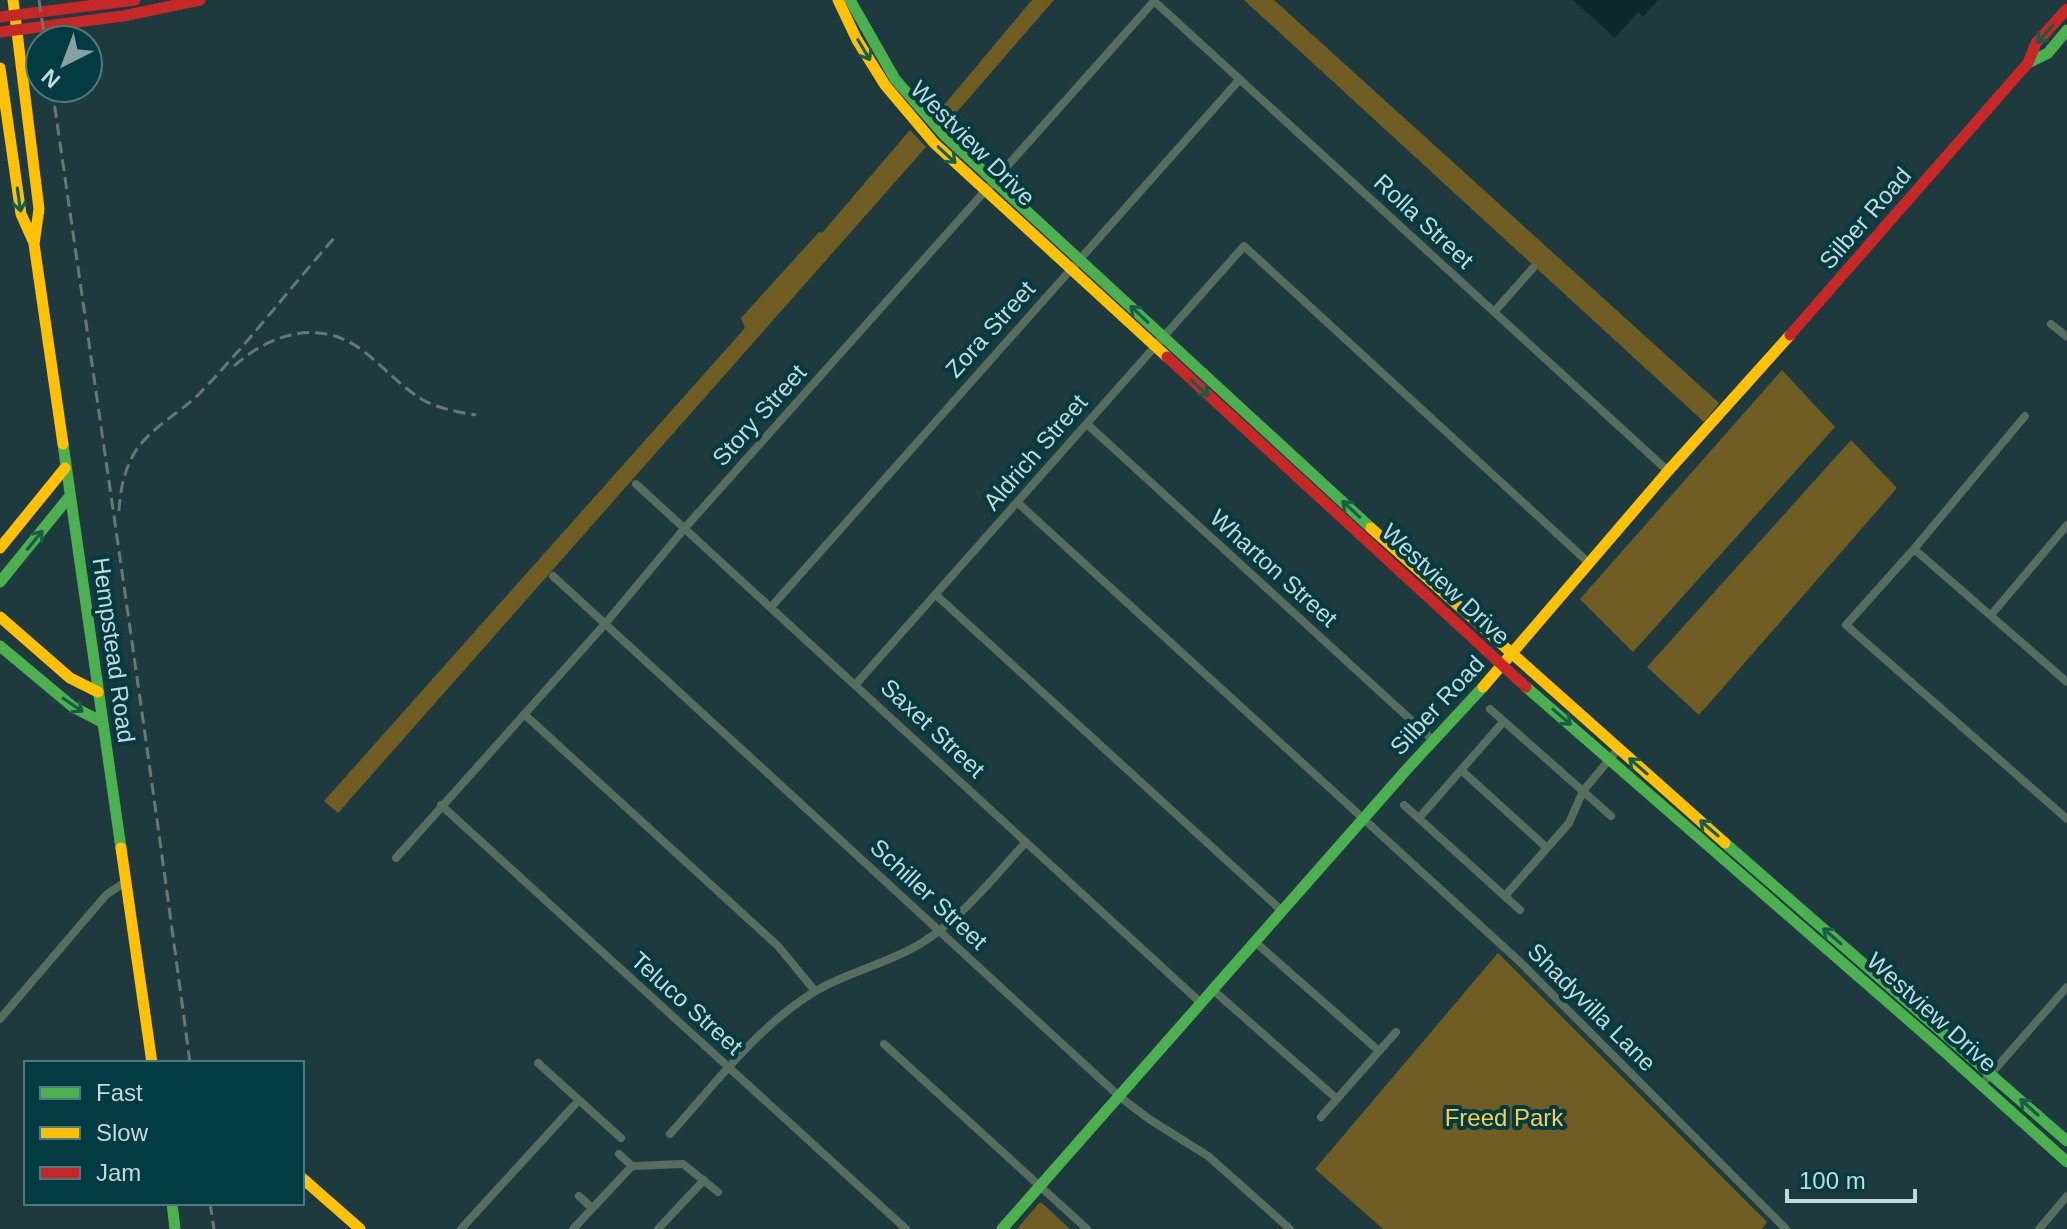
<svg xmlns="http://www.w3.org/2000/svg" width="2067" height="1229" viewBox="0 0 2067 1229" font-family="Arial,sans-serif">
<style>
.green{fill:#6f5d24}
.water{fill:#0f282b}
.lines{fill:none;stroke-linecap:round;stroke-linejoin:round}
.street{stroke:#576d5e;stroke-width:8}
.fast{stroke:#4caf50;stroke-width:11}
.slow{stroke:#ffc107;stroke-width:11}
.jam{stroke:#c62828;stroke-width:11}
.rail{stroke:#657872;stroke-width:3;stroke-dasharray:12 6;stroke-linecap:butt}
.oneway{stroke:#185e46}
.labels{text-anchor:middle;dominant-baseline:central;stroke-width:8;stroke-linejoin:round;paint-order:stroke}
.street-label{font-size:24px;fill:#c1d9dd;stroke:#023b41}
.park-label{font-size:24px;fill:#fdcd4d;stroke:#023b41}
</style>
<rect width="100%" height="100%" fill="#1e3a3f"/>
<!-- green -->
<path class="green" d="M 1032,0 L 1054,0 L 944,127 L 934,117 Z
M 1244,0 L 1274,0 L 1719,403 L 1704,422 Z
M 910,130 L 926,147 L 338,813 L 324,801 L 745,328 L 741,318 L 819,232 L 822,233 Z
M 1782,370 L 1835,427 L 1633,652 L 1580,599 Z
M 1851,440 L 1897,488 L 1699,715 L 1647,667 Z
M 1498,953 L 1767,1222 L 1762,1229 L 1383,1229 L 1315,1169 Z
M 1039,1203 L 1042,1203 L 1070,1229 L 1017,1229 Z"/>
<!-- water -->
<path class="water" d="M 1573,0 L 1658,0 L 1643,17 L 1638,12 L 1615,38 Z"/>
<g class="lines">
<!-- street -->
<path class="street" d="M 1153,0 L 1668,471
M 1494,312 L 1533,268
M 2051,324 L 2067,337
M 2025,416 L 1914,549 L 1846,625 L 2067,819
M 1087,424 L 1434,741
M 636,484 L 1201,1003
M 1018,503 L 1519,961 L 1786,1229
M 1914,549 L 2067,682
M 553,576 L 1120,1097 L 1149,1119 L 1208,1156 L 1290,1229
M 936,595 L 1282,911
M 772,606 L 1240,79
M 1991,615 L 2067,525
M 856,684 L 1244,246 L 1589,563
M 1490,709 L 1611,816
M 524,714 L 778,946 L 815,991
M 1461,770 L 1547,848
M 441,805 L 906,1229
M 1404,805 L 1520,910
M 1419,818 L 1504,721
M 396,858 L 605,624 L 684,529 L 1155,0
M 1505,896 L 1569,823 L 1583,791 L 1618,749
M 1255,942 L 1379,1051
M 1213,990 L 1337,1099
M 0,1019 L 106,895 L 125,882
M 884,1044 L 1087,1229
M 538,1063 L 621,1138
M 1981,1085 L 2067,987
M 1321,1117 L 1396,1032
M 670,1134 C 715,1084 757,1027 814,992 C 847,972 887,964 920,944 C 962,918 993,878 1026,842
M 619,1154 L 632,1166
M 579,1196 L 592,1208
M 461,1229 L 579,1100
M 573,1229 L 632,1166 L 683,1164 L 718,1192
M 658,1229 L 704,1180
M 2039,1229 L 2067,1196"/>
<!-- fast -->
<path class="fast" d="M 850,0 L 895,79 L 944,135 L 1371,528
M 2028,63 L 2048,53 L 2067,30
M 63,444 L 121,848
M 0,582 L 69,497
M 0,646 L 73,707 L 102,722
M 1526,687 L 1936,1044 L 2067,1162
M 1725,843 L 2067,1141
M 172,1203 L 175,1229
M 1002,1229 L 1408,768 L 1483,687"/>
<!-- slow -->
<path class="slow" d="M 13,0 L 39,209 L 34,244 L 63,444
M 838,0 L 857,40 L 885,85 L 934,143 L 1167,357
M 0,68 L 21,214 L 34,243
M 1371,528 L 1725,843
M 0,548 L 65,468
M 0,617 L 70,678 L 98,692
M 1483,687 L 1668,471 L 1790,335
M 121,848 L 152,1063
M 302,1178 L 360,1229"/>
<!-- jam -->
<path class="jam" d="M 0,17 L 135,0
M 0,32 L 123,16 L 200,0
M 1790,335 L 2028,63 L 2036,43 L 2067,9
M 1167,357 L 1526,687"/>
<!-- rail -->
<path class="rail" d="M 39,0 L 45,40
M 52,88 C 99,413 147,738 190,1063
M 234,366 C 270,334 319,318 362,350 C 383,366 400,386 423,400 C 440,409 458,412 476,415
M 119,511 C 120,491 124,470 135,452 C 151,427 177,415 198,395 C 245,347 290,288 335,237
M 210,1203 L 214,1229"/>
</g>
<!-- one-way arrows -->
<defs><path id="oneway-shaft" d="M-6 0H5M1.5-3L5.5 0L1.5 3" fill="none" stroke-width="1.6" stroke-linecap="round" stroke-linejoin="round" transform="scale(2)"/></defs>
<g class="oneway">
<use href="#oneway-shaft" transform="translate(2045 34) rotate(131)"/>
<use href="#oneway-shaft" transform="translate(864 50) rotate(59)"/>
<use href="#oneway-shaft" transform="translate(947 155) rotate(43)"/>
<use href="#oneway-shaft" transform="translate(19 200) rotate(82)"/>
<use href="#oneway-shaft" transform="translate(1139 314) rotate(-137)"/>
<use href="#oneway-shaft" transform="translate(1200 388) rotate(43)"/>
<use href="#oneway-shaft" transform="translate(1351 509) rotate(-137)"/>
<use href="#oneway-shaft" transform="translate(35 540) rotate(-51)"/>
<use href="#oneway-shaft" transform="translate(73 705) rotate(34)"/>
<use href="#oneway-shaft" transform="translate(1562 717) rotate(41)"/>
<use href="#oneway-shaft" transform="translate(1638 766) rotate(-139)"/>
<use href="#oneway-shaft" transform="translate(1709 828) rotate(-139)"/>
<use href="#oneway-shaft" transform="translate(1832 936) rotate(-139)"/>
<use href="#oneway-shaft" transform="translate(2029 1107) rotate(-138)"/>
</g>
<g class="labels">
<!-- street labels -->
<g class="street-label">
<text transform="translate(973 143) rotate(45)">Westview Drive</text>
<text transform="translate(1865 218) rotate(-49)">Silber Road</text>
<text transform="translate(1424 221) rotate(43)">Rolla Street</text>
<text transform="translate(990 329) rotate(-48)">Zora Street</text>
<text transform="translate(759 415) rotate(-48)">Story Street</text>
<text transform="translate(1035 452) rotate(-49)">Aldrich Street</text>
<text transform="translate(1274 568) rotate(42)">Wharton Street</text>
<text transform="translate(1446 584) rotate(43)">Westview Drive</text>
<text transform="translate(114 650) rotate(82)">Hempstead Road</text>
<text transform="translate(1437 705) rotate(-47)">Silber Road</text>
<text transform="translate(933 728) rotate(43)">Saxet Street</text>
<text transform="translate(929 894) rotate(43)">Schiller Street</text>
<text transform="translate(687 1003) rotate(42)">Teluco Street</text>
<text transform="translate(1592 1007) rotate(45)">Shadyvilla Lane</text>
<text transform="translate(1932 1012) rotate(42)">Westview Drive</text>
</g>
<!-- park labels -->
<g class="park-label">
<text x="1504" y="1117">Freed Park</text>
</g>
</g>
<!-- legend -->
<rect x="24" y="1061" width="280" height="144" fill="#023b41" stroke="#4e7a7f" stroke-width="2"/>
<rect x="40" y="1087" width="40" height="12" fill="#4caf50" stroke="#4e7a7f" stroke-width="2"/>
<text x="96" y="1101" font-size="24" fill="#c1d9dd">Fast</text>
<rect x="40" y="1127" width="40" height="12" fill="#ffc107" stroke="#4e7a7f" stroke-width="2"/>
<text x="96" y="1141" font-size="24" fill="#c1d9dd">Slow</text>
<rect x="40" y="1167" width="40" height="12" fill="#c62828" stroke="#4e7a7f" stroke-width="2"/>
<text x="96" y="1181" font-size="24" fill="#c1d9dd">Jam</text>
<!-- north arrow -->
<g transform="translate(64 64) rotate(222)"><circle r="38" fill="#023b41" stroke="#4e7a7f" stroke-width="2"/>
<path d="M0-6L14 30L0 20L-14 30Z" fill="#88a1a6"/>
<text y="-12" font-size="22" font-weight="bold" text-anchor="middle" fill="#c1d9dd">N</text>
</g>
<!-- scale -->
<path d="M1787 1189v12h128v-12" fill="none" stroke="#c1d9dd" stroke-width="4"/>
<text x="1799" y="1189" font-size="24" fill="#c1d9dd" stroke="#023b41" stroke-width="6" paint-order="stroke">100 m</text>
</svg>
